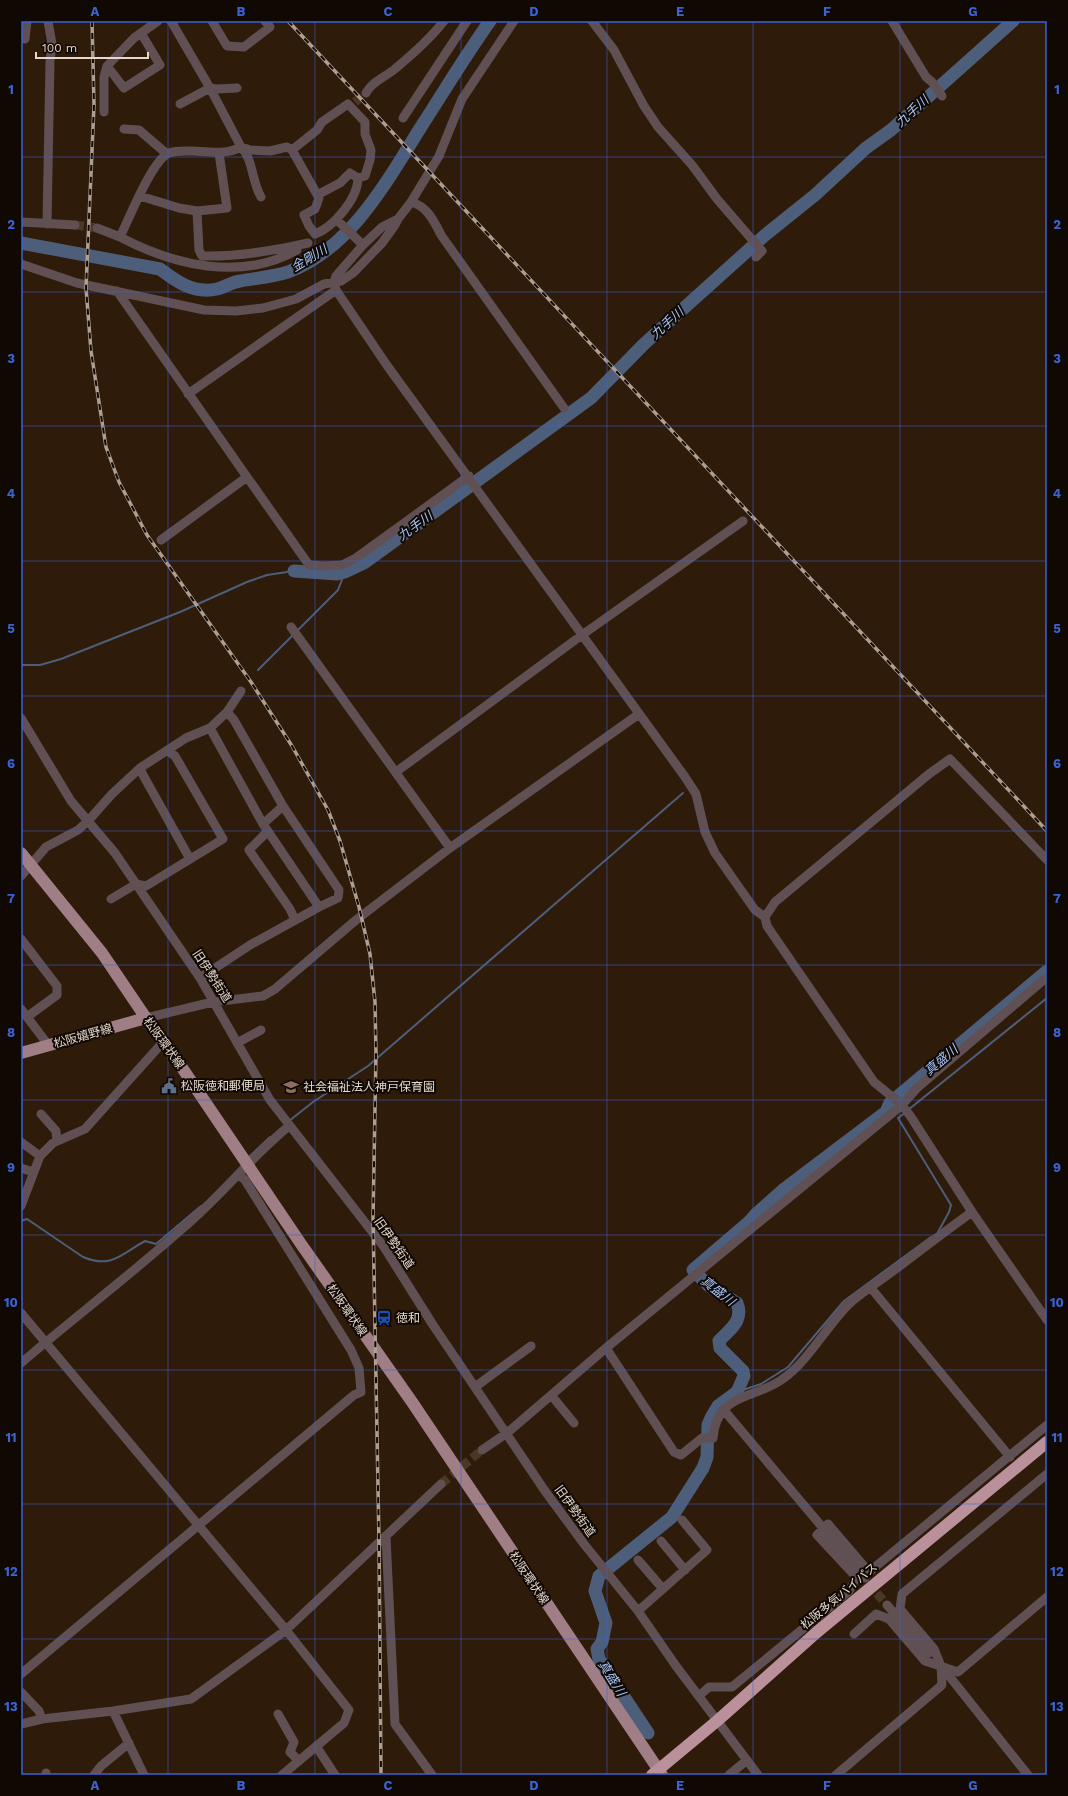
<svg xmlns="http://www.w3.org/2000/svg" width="1068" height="1796" viewBox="0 0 1068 1796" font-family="'Work Sans','Noto Sans JP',sans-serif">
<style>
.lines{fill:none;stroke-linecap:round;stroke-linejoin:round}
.stream{stroke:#4d5e7b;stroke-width:2}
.river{stroke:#4d5e7b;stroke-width:13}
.minor-tunnel{stroke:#4a3726;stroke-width:9;stroke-dasharray:9 4.5;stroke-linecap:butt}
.minor{stroke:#605053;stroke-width:9}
.major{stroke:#a07e86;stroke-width:12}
.highway{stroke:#ba919b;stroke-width:12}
.rail-casing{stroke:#ae9f92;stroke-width:3.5}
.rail{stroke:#100803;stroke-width:2;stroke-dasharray:6;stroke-linecap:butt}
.grid{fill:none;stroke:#3b63d6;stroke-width:1;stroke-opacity:0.55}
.labels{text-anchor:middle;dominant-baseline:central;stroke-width:4;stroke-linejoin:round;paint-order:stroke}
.street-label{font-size:12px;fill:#e5d8cd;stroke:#100803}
.poi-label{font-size:12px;fill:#e5d8cd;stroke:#100803;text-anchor:start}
.water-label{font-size:13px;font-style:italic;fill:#a8c7fb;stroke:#100803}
.neatline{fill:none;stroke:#3b63d6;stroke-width:1.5}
.grid-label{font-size:13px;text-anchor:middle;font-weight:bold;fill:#3b63d6}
</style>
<rect width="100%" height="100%" fill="#2f1b09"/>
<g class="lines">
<!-- stream -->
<path class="stream" d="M 297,631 L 338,590 L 345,572
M 21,665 L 40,665 L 61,659 L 180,612 L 247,582 L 267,575 L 294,571
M 258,670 L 293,635
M 908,1110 L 1047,998
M 905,1113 L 898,1118 L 951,1205 L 949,1212 L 938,1232
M 289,1121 L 313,1102 L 368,1066 L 683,793
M 250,1156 L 270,1137
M 21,1221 L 27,1219 L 83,1257 C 112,1269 121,1254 145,1241 L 156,1244 L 201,1206
M 737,1392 L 761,1384 L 788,1367 L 844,1301 L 931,1237"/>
<!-- river -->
<path class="river" d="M 21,243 L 160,269 C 177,282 194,294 217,289 C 225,287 232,282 240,281 C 257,278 272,277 288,272 C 350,249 386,183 419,130 C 443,93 465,56 490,21
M 294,571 L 337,574 L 345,572 L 364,563 L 591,398 L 644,344 L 764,236 L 815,195 L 866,148 L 891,130 L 1013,21
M 648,1733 L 599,1659 L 597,1649 L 602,1642 L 606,1623 L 595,1591 L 599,1576 L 672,1517 L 703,1468 L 707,1457 L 708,1425 L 712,1416 L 718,1406 L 737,1392 L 744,1376 L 743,1371 L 720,1348 L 719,1341 C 730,1329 744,1321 737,1303 L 709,1286 L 693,1270 L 749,1222 L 756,1214 L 783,1190 L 886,1112 L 890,1103 L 1047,971"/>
<!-- minor-tunnel -->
<path class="minor-tunnel" d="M 355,102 L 366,93
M 75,225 L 97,228
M 441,1484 L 482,1450
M 868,1583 L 887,1605"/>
<!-- minor -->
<path class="minor" d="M 171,21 L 210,88 L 241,147 C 253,159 252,182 261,197
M 212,21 L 227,46 L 244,47 L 270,27 L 265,21
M 514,21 L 462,99 L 439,156 L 411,202 L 398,219 L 382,227 L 363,245 L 336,276 L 334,282 L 336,290 L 386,364 L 685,777 L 696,794 L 705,832 L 715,853 L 755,910 L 765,917 L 767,926 L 874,1082 L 902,1105 L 911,1117 L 972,1212 L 1047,1320
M 592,21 L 614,50 L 644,106 L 658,127 L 692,165 L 717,199 L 762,251 L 756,257
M 892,21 L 926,77 L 932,82 L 942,96
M 141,33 L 160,65 L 124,88 L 107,66 L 134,38 L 158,21
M 25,39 L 27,21
M 366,93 C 372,81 386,77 396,68 C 414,53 430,39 444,21
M 180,104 L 210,88 L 217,89 L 237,88
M 104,112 L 104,77 L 107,66
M 403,118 L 467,21
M 124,129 L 139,130 L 167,154
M 292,150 L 317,130 L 322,122 L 348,104 L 365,122 L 365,134 L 371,150 L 370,160 L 365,176 L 358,178 L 350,173 L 340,183 L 319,194
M 140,196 L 179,208 L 197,211 L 199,250 L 202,256 C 239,257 273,251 308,243
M 411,202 C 427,206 434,221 441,235 L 564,408
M 197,211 L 227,208 L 219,153
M 337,220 L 363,245
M 21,222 L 75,225
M 47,224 L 50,61 L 52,44 L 48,21
M 97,228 L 120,237 C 129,219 152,160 169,153 C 177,150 185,151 193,151 C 209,152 226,155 241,147 L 250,150 L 270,151 L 287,147 L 292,150 L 319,198 L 315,209 L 304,215 L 309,226 L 315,234 C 334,227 358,198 358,178
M 120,237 C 173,265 241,282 297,250
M 21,264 L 77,283 L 204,310 L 236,311 L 263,308 L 296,299 L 324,284 L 341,281 L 353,273 L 382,243 L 395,225 L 398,219
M 117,291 L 247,477
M 188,394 L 336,290
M 161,540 L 247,477 L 309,565 L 325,566 L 342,565 L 356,558 L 469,476
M 291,627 L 450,848
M 227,712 L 234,720 L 283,806 L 263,824
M 21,718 L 71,801 L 115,853 L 200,978 L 270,1100 L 384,1247 L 433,1325 L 545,1491 L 584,1544 L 638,1611 L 676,1666 L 758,1775
M 140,768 L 143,775 L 190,859
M 396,772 L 582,635 L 743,521
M 283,806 L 339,890 L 338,898 L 319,907
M 268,831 L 249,850 L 290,909 L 295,920
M 21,876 L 46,847 L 78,830 L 88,821 L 112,794 L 140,768 L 186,738 L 210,728 L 227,712 L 241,691
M 111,899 L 136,884 L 146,886 L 223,839 L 175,756 L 168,751
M 765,917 L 775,902 L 929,774 L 950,759 L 1047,860
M 21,939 L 57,986 L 57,995 L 27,1017
M 200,978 L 250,945 L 319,907 L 263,824 L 210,728
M 21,1009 L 49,1046
M 146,1018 L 213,1002 L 263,996 L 275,989 L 356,920 L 450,848 L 639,714
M 237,1043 L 261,1030
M 41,1114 L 56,1131 L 57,1141
M 21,1142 L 40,1156
M 21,1168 L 33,1172
M 21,1206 L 40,1156 L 53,1143 L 85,1129 L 164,1041
M 871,1288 L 1010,1457
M 21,1313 L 286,1630 L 349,1710 L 344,1723 L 282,1775
M 606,1348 L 674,1452 L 681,1455 L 702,1438 L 713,1438 C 717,1391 756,1400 784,1378 C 808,1361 827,1326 848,1305 C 860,1293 876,1284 889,1274 C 917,1253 944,1232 972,1212
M 21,1363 C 74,1318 130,1275 182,1229 C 220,1197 251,1157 289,1126
M 475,1387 L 531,1346
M 551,1395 L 574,1423
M 723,1409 L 865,1578
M 482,1450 L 507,1433 L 606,1348 L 902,1105 L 917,1088 L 1047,977
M 386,1537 L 395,1724 L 432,1775
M 661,1541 L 685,1570
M 638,1560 L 663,1589
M 887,1605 L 929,1653
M 638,1611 L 707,1550 L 682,1520
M 854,1634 L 876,1614 L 889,1619 L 925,1661 L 958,1672 L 1047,1597
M 942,1667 L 1028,1775
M 21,1674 L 354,1395 L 361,1392 L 359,1368 L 351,1350 L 245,1180 L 239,1175
M 21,1692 L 39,1711 L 42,1719
M 699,1696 L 709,1687 L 732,1687 L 849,1591 L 854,1582 L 858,1579 L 817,1535 L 828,1524 L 869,1572 L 1047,1425
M 113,1711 L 144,1775
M 278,1714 L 294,1742 L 290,1752 L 299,1761
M 21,1724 L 42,1719 L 113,1711 L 191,1699 L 286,1630 L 441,1484
M 316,1746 L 335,1775
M 46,1775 L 46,1773
M 94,1775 L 101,1766 L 129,1743
M 729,1775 L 747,1760
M 836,1775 L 942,1685 L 941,1666 L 934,1649 L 900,1609 L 902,1594 L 1047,1474"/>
<!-- major -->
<path class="major" d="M 21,853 L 102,953 L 146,1018 L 164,1041 L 301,1244 L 412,1402 L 662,1775
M 21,1053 L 146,1018"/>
<!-- highway -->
<path class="highway" d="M 652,1775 L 717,1721 L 817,1632 L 1047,1442"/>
<!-- rail casing -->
<g class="rail-casing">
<path id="rail" d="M 92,21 L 94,105 L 86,288 L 91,351 L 106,447 L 119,482 L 147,535 L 251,682 L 292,746 L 328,810 L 340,841 L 359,907 L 370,954 L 375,1002 L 376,1054 L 373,1218 L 379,1542 L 381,1775
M 288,21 L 1047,831"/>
</g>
<!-- rail -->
<use href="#rail" class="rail"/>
</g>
<!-- grid -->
<path class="grid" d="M 168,21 L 168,1775M 315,21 L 315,1775M 461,21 L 461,1775M 607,21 L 607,1775M 753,21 L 753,1775M 900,21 L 900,1775M 21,157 L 1047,157M 21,292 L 1047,292M 21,426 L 1047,426M 21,561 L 1047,561M 21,696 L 1047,696M 21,831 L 1047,831M 21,965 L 1047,965M 21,1100 L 1047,1100M 21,1235 L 1047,1235M 21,1370 L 1047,1370M 21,1504 L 1047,1504M 21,1639 L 1047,1639"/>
<!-- icons -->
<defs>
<g id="civic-bare" transform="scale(1.2)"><path d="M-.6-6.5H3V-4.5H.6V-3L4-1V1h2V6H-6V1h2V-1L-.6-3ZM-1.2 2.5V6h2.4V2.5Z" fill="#5c6f8a" stroke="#100803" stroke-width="2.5" paint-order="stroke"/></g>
<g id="school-bare" transform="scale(1.2)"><path d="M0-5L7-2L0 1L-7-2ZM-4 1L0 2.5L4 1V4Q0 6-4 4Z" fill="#8d6e63" stroke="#100803" stroke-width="2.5" paint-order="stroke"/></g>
<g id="station-bare" transform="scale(1.2)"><path d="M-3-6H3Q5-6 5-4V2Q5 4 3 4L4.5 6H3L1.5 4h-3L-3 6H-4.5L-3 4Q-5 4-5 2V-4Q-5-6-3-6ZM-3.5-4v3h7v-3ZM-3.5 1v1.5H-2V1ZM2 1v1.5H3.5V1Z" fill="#1a4fb4" stroke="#100803" stroke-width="2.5" paint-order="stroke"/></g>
</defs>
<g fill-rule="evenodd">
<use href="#civic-bare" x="169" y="1086"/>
<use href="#school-bare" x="291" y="1087"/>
<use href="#station-bare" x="384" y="1318"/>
</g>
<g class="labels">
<!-- street labels -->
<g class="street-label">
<text transform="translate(212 976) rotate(57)">旧伊勢街道</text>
<text transform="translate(83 1036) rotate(-16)">松阪嬉野線</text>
<text transform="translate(164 1043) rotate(54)">松阪環状線</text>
<text transform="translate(394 1243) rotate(55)">旧伊勢街道</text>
<text transform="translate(347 1310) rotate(55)">松阪環状線</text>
<text transform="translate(575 1511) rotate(54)">旧伊勢街道</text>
<text transform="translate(529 1578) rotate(56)">松阪環状線</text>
<text transform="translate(839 1596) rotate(-40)">松阪多気バイパス</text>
</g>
<!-- poi labels -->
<g class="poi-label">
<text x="181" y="1086">松阪徳和郵便局</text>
<text x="303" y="1087">社会福祉法人神戸保育園</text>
<text x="396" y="1318">徳和</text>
</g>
<!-- water labels -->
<g class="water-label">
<text transform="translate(912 111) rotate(-42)">九手川</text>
<text transform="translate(309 258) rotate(-31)">金剛川</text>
<text transform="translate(667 323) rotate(-42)">九手川</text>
<text transform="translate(415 526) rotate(-36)">九手川</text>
<text transform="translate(941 1060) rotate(-40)">真盛川</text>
<text transform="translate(718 1291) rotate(38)">真盛川</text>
<text transform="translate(612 1678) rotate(58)">真盛川</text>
</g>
</g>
<!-- border -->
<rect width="1068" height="1796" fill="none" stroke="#100803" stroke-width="44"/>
<!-- scale -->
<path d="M36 52v6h112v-6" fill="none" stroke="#e5d8cd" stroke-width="2"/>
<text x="42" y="52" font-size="12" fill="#e5d8cd" stroke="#100803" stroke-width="3" paint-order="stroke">100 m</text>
<rect x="22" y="22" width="1024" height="1752" class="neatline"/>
<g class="grid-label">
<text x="95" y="16">A</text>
<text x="241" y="16">B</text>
<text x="388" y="16">C</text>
<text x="534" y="16">D</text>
<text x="680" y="16">E</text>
<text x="827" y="16">F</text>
<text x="973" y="16">G</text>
<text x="11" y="94">1</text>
<text x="1057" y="94">1</text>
<text x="11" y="229">2</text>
<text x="1057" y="229">2</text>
<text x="11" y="363">3</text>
<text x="1057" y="363">3</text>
<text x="11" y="498">4</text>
<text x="1057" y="498">4</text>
<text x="11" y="633">5</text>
<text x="1057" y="633">5</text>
<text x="11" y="768">6</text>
<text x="1057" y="768">6</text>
<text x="11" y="903">7</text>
<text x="1057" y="903">7</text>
<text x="11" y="1037">8</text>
<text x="1057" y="1037">8</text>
<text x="11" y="1172">9</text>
<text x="1057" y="1172">9</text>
<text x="11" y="1307">10</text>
<text x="1057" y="1307">10</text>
<text x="11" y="1442">11</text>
<text x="1057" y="1442">11</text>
<text x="11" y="1576">12</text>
<text x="1057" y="1576">12</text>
<text x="11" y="1711">13</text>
<text x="1057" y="1711">13</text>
<text x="95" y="1790">A</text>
<text x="241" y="1790">B</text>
<text x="388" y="1790">C</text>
<text x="534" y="1790">D</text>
<text x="680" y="1790">E</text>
<text x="827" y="1790">F</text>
<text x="973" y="1790">G</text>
</g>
</svg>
